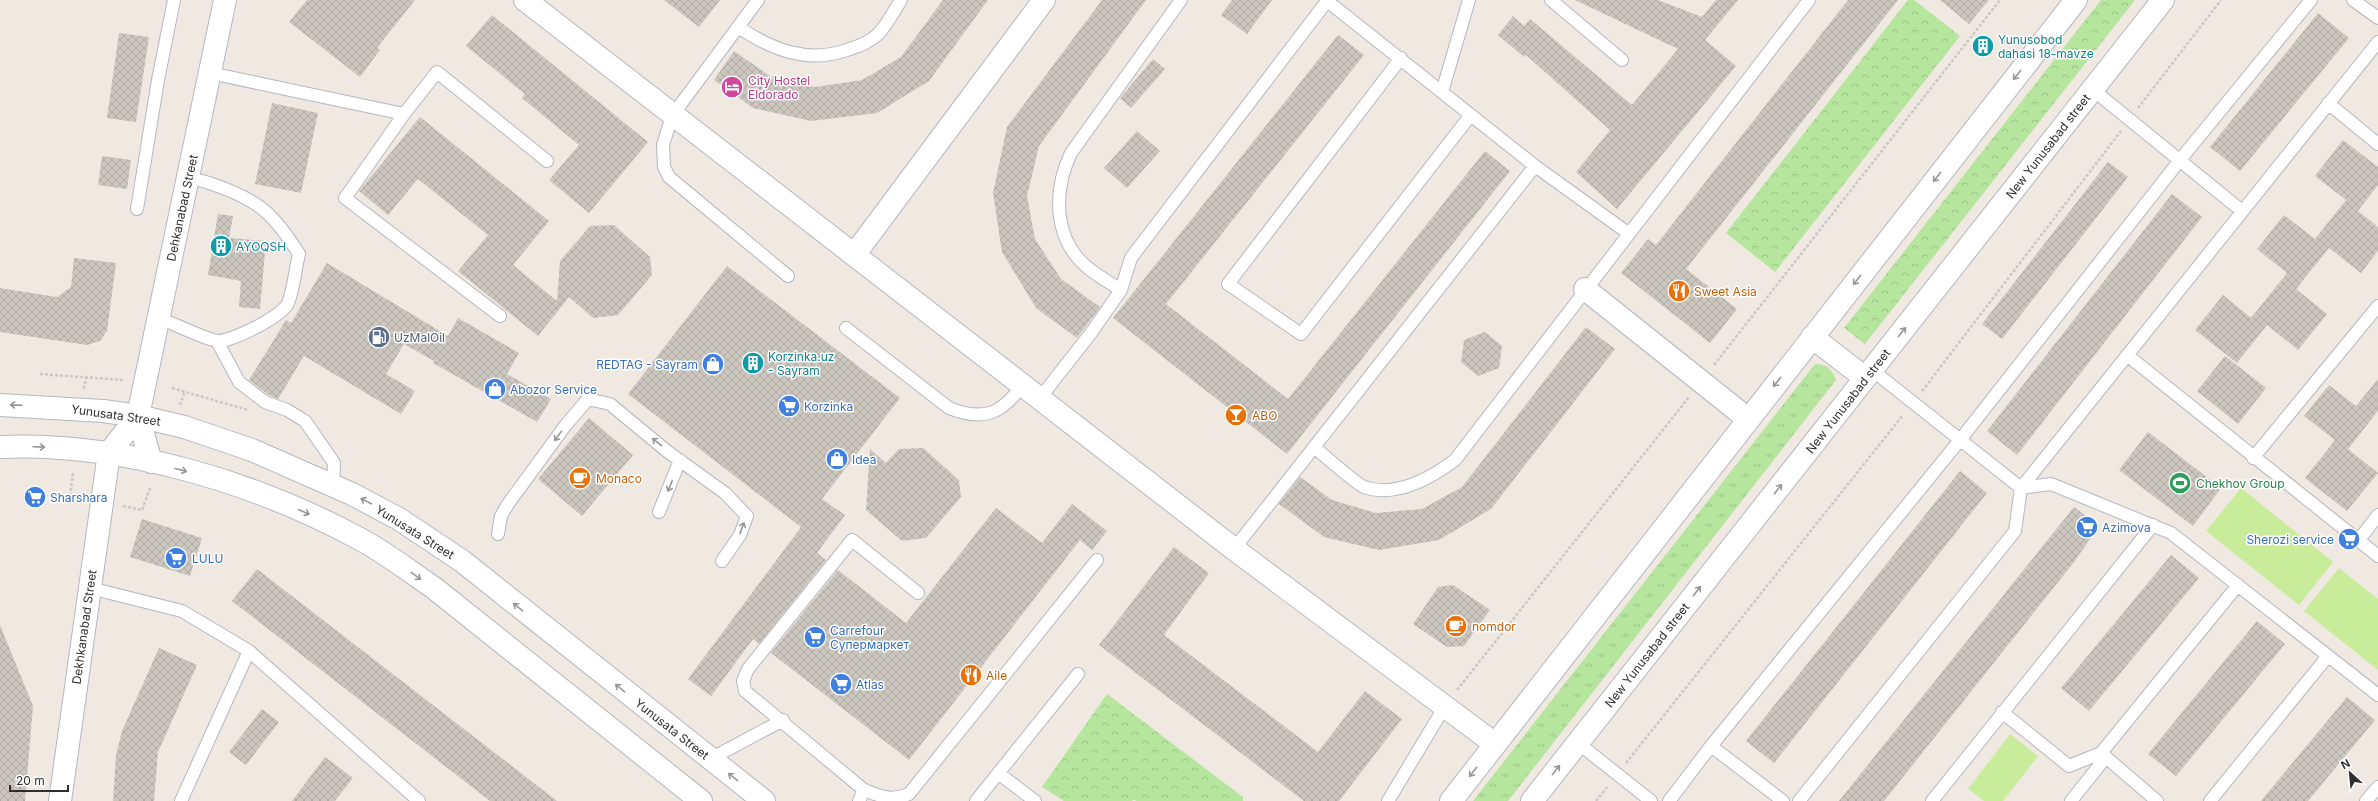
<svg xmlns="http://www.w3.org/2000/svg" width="2378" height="801" viewBox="0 0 2378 801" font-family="Inter,sans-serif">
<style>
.grass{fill:url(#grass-tufts)}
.forest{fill:url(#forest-crowns)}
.pitch{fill:#c9ec9a}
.building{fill:url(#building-cross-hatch)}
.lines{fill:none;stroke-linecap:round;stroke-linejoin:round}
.service-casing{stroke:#b4b7c1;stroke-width:14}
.minor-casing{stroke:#b4b7c1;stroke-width:24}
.secondary-casing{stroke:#b4b7c1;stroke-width:24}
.path{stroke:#c9c9c9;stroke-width:2.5;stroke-dasharray:3 2;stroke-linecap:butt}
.service{stroke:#fff;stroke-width:12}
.minor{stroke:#fff;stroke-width:22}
.secondary{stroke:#fff;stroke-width:22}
.oneway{stroke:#969696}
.labels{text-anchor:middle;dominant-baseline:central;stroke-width:3;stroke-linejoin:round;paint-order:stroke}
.culture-label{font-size:12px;fill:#0d838f;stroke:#fff;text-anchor:start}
.hotel-label{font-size:12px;fill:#b23c85;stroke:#fff;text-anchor:start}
.street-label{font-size:12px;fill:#2e2e2e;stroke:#fff}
.food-label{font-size:12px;fill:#c56008;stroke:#fff;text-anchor:start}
.service-label{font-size:12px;fill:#4e5e75;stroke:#fff;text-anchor:start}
.shop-label{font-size:12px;fill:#366cbe;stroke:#fff;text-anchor:start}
.leisure-label{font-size:12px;fill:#27864d;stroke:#fff;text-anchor:start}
</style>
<defs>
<pattern id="grass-tufts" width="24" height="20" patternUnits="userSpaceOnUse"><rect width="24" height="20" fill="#b6e59e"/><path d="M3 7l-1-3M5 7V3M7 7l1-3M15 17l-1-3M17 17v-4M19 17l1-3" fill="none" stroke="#9dc588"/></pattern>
<pattern id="forest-crowns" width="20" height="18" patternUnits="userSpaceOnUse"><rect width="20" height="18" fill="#b6e59e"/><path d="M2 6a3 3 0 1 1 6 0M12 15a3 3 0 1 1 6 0" fill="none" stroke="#9dc588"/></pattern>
<pattern id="building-cross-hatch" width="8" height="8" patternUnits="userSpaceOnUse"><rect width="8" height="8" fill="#cbc7bf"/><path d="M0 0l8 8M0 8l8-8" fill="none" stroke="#afaba4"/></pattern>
</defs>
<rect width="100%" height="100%" fill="#efe9e1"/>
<!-- grass -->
<path class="grass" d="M 1815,364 C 1827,364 1832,369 1836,380 L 1508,801 L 1473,801 Z"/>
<!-- forest -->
<path class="forest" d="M 1908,0 L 1914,0 L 1960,36 L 1775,272 L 1726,233 Z
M 2101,0 L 2135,0 L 1865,344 L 1844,328 Z
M 1107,694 L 1243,797 L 1243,801 L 1136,801 L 1134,799 L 1132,801 L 1064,801 L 1042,787 Z"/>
<!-- pitch -->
<path class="pitch" d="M 2241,488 L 2333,562 L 2299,605 L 2206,531 Z
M 2339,568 L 2378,599 L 2378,670 L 2304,611 Z
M 2010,734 L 2038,756 L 2003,801 L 1984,801 L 1968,789 Z"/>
<!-- building -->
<path class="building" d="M 307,0 L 415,0 L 377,48 L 380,50 L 360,77 L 289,22 Z
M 664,0 L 720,0 L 699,27 Z
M 943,0 L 988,0 L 929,81 L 877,113 L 811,121 L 753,108 L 714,80 L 734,51 L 770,76 L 815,87 L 862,80 L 901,57 Z
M 1102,0 L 1146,0 L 1039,146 L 1027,196 L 1035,239 L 1061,279 L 1100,307 L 1077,338 L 1036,308 L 1002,252 L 993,193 L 1007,127 Z
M 1232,0 L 1272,0 L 1247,34 L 1221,15 Z
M 1575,0 L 1658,0 L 1702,17 L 1716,0 L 1738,0 L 1705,40 L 1736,66 L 1617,209 L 1576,172 L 1610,130 L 1526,55 L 1524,57 L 1498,35 L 1513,16 L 1524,26 L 1530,19 L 1632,105 L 1678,49 Z
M 1848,0 L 1898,0 L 1686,269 L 1737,309 L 1710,343 L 1621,273 L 1648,239 L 1656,245 Z
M 1940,0 L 1989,0 L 1969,24 Z
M 2318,13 L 2349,38 L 2240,171 L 2210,147 Z
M 492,15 L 648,142 L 589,213 L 549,180 L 579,145 L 522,98 L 525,94 L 466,46 Z
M 119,33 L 149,37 L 136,122 L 107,118 Z
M 1338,35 L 1364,55 L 1166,304 L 1288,399 L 1485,151 L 1510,171 L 1287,454 L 1113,318 Z
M 1153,59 L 1165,69 L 1131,108 L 1120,98 Z
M 272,103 L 318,113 L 301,193 L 255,184 Z
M 420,117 L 549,221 L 513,265 L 557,301 L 560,261 L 590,226 L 614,225 L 650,257 L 652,275 L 618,315 L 593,318 L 569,297 L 538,336 L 458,271 L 488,235 L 418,179 L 388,215 L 359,191 Z
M 1137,131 L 1160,151 L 1127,188 L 1104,168 Z
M 2343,140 L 2378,167 L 2378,185 L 2358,211 L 2378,227 L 2378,251 L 2361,273 L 2329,248 L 2296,289 L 2327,314 L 2298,350 L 2267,325 L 2237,363 L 2195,330 L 2223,295 L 2251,318 L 2287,273 L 2257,249 L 2284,215 L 2315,239 L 2346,200 L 2315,176 Z
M 102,156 L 131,160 L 127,189 L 98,185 Z
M 2108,162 L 2128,177 L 2002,339 L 1982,324 Z
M 2172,194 L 2202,217 L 2017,455 L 1987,431 Z
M 218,214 L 233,216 L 229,238 L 266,241 L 260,309 L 239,307 L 241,281 L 208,275 Z
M 74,258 L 116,263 L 107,331 L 100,341 L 87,345 L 0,332 L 0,288 L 57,297 L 71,287 Z
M 327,263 L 448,336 L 458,318 L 519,353 L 507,374 L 551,399 L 537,422 L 433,363 L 434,361 L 404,344 L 386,374 L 415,391 L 401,414 L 304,356 L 278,399 L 269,395 L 249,380 L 286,320 L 291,323 Z
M 727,266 L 900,398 L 822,499 L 845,515 L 817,553 L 826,560 L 759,644 L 753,639 L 711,696 L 688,679 L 801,527 L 628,394 Z
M 1586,327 L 1615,349 L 1491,509 L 1439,540 L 1379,550 L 1324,537 L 1279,504 L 1300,477 L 1332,500 L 1376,513 L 1422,509 L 1462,487 Z
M 1485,332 L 1502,346 L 1499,368 L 1478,376 L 1461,362 L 1464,340 Z
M 2225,356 L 2266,388 L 2238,424 L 2197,391 Z
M 2378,379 L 2378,411 L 2348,449 L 2378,473 L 2347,511 L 2305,478 L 2335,440 L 2304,416 L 2329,385 L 2356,406 Z
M 589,418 L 633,455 L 582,516 L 538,479 Z
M 2148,432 L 2221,488 L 2193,526 L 2119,470 Z
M 923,448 L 959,480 L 961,497 L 926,538 L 902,541 L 866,510 L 870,449 L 886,463 L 899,449 Z
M 1960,471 L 1987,493 L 1774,763 L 1746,741 Z
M 1072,504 L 1107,531 L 1092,550 L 1080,540 L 909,760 L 771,653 L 838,570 L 906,623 L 996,508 L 1042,543 Z
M 2074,507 L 2099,526 L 2074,562 L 1884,801 L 1839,801 Z
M 142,519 L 202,538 L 190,576 L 130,557 Z
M 1174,547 L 1209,573 L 1164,635 L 1318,752 L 1365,691 L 1402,719 L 1339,801 L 1304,801 L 1099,645 Z
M 2171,555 L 2199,578 L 2089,711 L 2061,688 Z
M 257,569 L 557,801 L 490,801 L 232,601 Z
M 1453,585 L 1490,610 L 1464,646 L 1447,647 L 1413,624 L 1438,587 Z
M 2257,621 L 2285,644 L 2176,776 L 2148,754 Z
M 0,625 L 33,706 L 25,801 L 0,801 Z
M 159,648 L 197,665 L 158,752 L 154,801 L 113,801 L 116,755 L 122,731 Z
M 2347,697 L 2375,720 L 2308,801 L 2261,801 Z
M 262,709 L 279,722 L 246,765 L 229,752 Z
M 325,757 L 353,778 L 335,801 L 292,801 Z"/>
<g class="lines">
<!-- service casing -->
<g class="service-casing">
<path id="service" d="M 758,0 L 672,116 L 663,145 L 664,167 L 669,177 L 788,276
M 1326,0 L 1535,166
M 1551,0 L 1622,60
M 2353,0 L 2378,18
M 738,27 C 771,49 807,64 847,50 C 857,47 868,43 877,35 C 886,27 894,11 901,0
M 1401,58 L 1228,284 L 1301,334 L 1470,116
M 210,73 L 404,114 L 345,198 L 500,316
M 2092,89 L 2242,211
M 1442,92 L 1469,0
M 2328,103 L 2378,144
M 404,114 L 437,72 L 547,161
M 137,209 L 158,80 L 174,0
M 1121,290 C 1110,283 1098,276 1088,268 C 1053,239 1053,191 1071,153 L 1181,0
M 159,318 C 172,323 205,339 217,341 C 231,342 283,316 288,303 C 294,288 295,270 299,254 C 289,238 273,215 257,205 C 238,192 211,183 188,177
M 846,328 L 949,408 C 984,422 1002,414 1023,384
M 217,341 L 239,382 L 265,402 L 287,410 L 305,421 L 334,463 L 333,485
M 2127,355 L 2378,556
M 1872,370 L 2021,488 L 2051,484 L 2171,533 L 2378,695
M 1040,398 L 1091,333 L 1121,290 L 1131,258 L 1327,1
M 1314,447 C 1324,455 1355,483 1364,487 C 1396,498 1431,478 1455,460 L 1809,0
M 2253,458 L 2378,306
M 659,512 L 680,460
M 498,534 L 501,516 L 508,504 L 565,426 L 588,399 L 610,404 L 668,452 L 725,493 L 747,516 L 740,535 L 722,561
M 2359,540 L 2378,515
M 1234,549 L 1535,166 L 1628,233
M 90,588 L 182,611 L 249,651
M 918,593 L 852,540 L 748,669 L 743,681 L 745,691 L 864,790 C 883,797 890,801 909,794 L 1097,560
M 2002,712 L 2069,766 L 2101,753 L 2157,801
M 1578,743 L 1651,801
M 1711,746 L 1960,440 L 2180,160 L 2311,0
M 2101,753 L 2238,585
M 710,759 L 783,720
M 998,773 L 1035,801
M 181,801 L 249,651 L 419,801
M 859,801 L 864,790
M 976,801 L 1078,674
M 1388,801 L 1445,706
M 1669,801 L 1711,746 L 1783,801
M 1799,801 L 2015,531 L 2021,488 L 2378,42
M 1932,801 L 2153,525
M 2071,801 L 2106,757
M 2210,801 L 2328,656
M 2366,801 L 2378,787"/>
</g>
<!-- minor casing -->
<g class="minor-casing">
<path id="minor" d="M 525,0 L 1234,549 L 1495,744
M 854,255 L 1044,0
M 1585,289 L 1748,419
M 60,801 L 109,453"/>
</g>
<!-- secondary casing -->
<g class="secondary-casing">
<path id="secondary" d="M 1812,337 L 1865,378
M 0,405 L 103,411 L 138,416 L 184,427 L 252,450 L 352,494 L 399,519 L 462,561 L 764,801
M 138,416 L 151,462
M 0,447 C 121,442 252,481 358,538 C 385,552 409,571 434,588 L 701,801
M 109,453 L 138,416 L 225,0
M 1451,801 L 2076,0
M 1532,801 L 2163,0"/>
</g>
<!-- path -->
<path class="path" d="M 2138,108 L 2221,0
M 1714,365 L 2000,0
M 40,374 L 124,380
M 172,388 L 248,410
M 84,389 L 86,377
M 1922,391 L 2121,131
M 180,405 L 185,391
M 73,473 L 70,497 L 82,499
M 123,506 L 142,510 L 150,488
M 1457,690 L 1689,397
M 1626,763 L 1903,415
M 1596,801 L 1608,786"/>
<!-- service -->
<use href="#service" class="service"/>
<!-- minor -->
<use href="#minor" class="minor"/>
<!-- secondary -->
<use href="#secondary" class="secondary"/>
</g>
<!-- one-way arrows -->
<defs><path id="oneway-shaft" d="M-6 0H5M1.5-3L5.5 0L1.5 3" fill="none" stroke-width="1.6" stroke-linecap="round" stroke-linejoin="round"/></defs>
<g class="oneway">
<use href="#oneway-shaft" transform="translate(2017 75) rotate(128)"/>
<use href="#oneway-shaft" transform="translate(1937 177) rotate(128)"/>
<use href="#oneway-shaft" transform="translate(1857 280) rotate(128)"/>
<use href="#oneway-shaft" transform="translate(1902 332) rotate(-52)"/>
<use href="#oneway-shaft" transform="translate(1777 382) rotate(128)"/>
<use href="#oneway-shaft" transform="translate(16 405) rotate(-178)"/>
<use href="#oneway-shaft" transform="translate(558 436) rotate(126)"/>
<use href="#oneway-shaft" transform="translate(657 442) rotate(-141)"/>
<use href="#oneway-shaft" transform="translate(39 447) rotate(2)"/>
<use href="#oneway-shaft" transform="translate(181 470) rotate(15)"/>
<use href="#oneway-shaft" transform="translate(670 486) rotate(112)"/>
<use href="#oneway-shaft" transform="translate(1778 489) rotate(-52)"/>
<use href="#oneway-shaft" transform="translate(366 501) rotate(-152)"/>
<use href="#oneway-shaft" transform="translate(304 512) rotate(24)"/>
<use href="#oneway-shaft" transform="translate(742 528) rotate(-70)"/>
<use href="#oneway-shaft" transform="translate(416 576) rotate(36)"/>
<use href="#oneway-shaft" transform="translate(1697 591) rotate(-52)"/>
<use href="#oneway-shaft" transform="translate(518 607) rotate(-141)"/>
<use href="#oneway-shaft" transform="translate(620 688) rotate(-141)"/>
<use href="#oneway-shaft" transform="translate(1556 770) rotate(-52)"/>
<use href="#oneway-shaft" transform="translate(1473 772) rotate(128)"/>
<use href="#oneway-shaft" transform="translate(733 777) rotate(-142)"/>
</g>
<!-- icons -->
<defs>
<g id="building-disc" transform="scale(1.15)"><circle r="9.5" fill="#0f9aa8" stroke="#fff"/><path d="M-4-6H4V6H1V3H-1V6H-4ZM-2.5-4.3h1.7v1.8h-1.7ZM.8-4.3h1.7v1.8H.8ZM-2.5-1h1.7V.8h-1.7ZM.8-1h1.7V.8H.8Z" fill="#fff"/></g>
<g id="hotel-disc" transform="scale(1.15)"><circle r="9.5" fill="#d1479c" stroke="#fff"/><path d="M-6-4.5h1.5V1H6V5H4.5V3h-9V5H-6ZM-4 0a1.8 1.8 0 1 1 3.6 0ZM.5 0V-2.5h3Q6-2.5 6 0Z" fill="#fff"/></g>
<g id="restaurant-disc" transform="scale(1.15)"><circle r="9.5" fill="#e8710a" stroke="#fff"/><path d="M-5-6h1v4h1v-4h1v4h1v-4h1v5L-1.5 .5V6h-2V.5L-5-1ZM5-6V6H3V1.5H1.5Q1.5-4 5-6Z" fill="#fff"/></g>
<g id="fuel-disc" transform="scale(1.15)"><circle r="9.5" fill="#5c6f8a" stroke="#fff"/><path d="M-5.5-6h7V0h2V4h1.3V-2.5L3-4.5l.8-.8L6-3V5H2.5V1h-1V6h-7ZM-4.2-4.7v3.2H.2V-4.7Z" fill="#fff"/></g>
<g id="shop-disc" transform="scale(1.15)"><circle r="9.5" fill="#3f7fe0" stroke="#fff"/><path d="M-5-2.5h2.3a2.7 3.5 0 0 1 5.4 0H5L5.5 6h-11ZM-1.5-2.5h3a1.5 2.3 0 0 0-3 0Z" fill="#fff"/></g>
<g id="supermarket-disc" transform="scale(1.15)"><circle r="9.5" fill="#3f7fe0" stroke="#fff"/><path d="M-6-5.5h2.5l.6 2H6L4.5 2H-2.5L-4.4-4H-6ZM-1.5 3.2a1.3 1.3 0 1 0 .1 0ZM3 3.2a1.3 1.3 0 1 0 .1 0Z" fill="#fff"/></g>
<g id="bar-disc" transform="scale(1.15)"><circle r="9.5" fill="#e8710a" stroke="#fff"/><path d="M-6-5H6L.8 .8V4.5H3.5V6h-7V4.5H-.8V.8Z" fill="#fff"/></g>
<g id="cafe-disc" transform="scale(1.15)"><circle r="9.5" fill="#e8710a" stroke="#fff"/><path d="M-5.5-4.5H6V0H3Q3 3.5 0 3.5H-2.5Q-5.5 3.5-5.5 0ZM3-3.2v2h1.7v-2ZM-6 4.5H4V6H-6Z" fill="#fff"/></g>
<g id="stadium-disc" transform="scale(1.15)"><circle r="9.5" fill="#2e9e5b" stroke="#fff"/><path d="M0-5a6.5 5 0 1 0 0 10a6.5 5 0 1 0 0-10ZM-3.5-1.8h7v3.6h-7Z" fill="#fff"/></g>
</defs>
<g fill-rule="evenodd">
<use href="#building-disc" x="1983" y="46"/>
<use href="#hotel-disc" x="732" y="87"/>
<use href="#building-disc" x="221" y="246"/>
<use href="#restaurant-disc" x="1679" y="291"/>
<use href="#fuel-disc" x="379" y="337"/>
<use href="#building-disc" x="753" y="363"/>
<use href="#shop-disc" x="713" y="364"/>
<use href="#shop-disc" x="495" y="389"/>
<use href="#supermarket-disc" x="789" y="406"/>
<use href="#bar-disc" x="1236" y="415"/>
<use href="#shop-disc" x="837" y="459"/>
<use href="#cafe-disc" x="580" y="478"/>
<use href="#stadium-disc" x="2180" y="483"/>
<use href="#supermarket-disc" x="35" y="497"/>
<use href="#supermarket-disc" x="2087" y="527"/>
<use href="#supermarket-disc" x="2349" y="539"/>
<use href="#supermarket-disc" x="176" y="558"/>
<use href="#cafe-disc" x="1456" y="626"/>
<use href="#supermarket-disc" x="815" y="637"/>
<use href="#restaurant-disc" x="971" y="675"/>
<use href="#supermarket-disc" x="841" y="684"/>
</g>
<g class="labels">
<!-- culture labels -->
<g class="culture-label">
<text x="1998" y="39">Yunusobod<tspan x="1998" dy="14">dahasi 18-mavze</tspan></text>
<text x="236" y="246">AYOQSH</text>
<text x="768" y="356">Korzinka.uz<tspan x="768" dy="14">- Sayram</tspan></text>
</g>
<!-- hotel labels -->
<g class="hotel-label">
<text x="748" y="80">City Hostel<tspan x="748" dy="14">Eldorado</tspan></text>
</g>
<!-- street labels -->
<g class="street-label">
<text transform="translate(2048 146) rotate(-52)">New Yunusabad street</text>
<text transform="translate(182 208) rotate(-78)">Dehkanabad Street</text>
<text transform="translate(1848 401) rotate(-52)">New Yunusabad street</text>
<text transform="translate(116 415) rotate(8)">Yunusata Street</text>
<text transform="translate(415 532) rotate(32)">Yunusata Street</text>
<text transform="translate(84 627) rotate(-82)">Dekhkanabad Street</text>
<text transform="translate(1647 655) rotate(-52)">New Yunusabad street</text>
<text transform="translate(672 729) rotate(38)">Yunusata Street</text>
</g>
<!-- food labels -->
<g class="food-label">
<text x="1694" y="291">Sweet Asia</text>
<text x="1252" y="415">ABO</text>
<text x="596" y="478">Monaco</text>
<text x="1472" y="626">nomdor</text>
<text x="986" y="675">Aile</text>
</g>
<!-- service labels -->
<g class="service-label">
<text x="394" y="337">UzMalOil</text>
</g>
<!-- shop labels -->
<g class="shop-label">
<text x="698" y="364" text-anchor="end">REDTAG - Sayram</text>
<text x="510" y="389">Abozor Service</text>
<text x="804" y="406">Korzinka</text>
<text x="852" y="459">Idea</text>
<text x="50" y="497">Sharshara</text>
<text x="2102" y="527">Azimova</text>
<text x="2334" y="539" text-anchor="end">Sherozi service</text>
<text x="192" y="558">LULU</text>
<text x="830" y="630">Carrefour<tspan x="830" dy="14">Супермаркет</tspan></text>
<text x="856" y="684">Atlas</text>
</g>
<!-- leisure labels -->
<g class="leisure-label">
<text x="2196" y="483">Chekhov Group</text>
</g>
</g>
<!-- north arrow -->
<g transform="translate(2350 773) rotate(333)" stroke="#ffffff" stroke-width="3" paint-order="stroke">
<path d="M0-3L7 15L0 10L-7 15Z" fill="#2e2e2e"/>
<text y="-6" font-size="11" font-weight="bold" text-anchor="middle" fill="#2e2e2e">N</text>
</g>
<!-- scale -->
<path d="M10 785v6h58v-6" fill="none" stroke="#2e2e2e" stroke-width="2"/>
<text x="16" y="785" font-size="12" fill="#2e2e2e" stroke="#ffffff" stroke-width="3" paint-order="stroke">20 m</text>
</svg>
